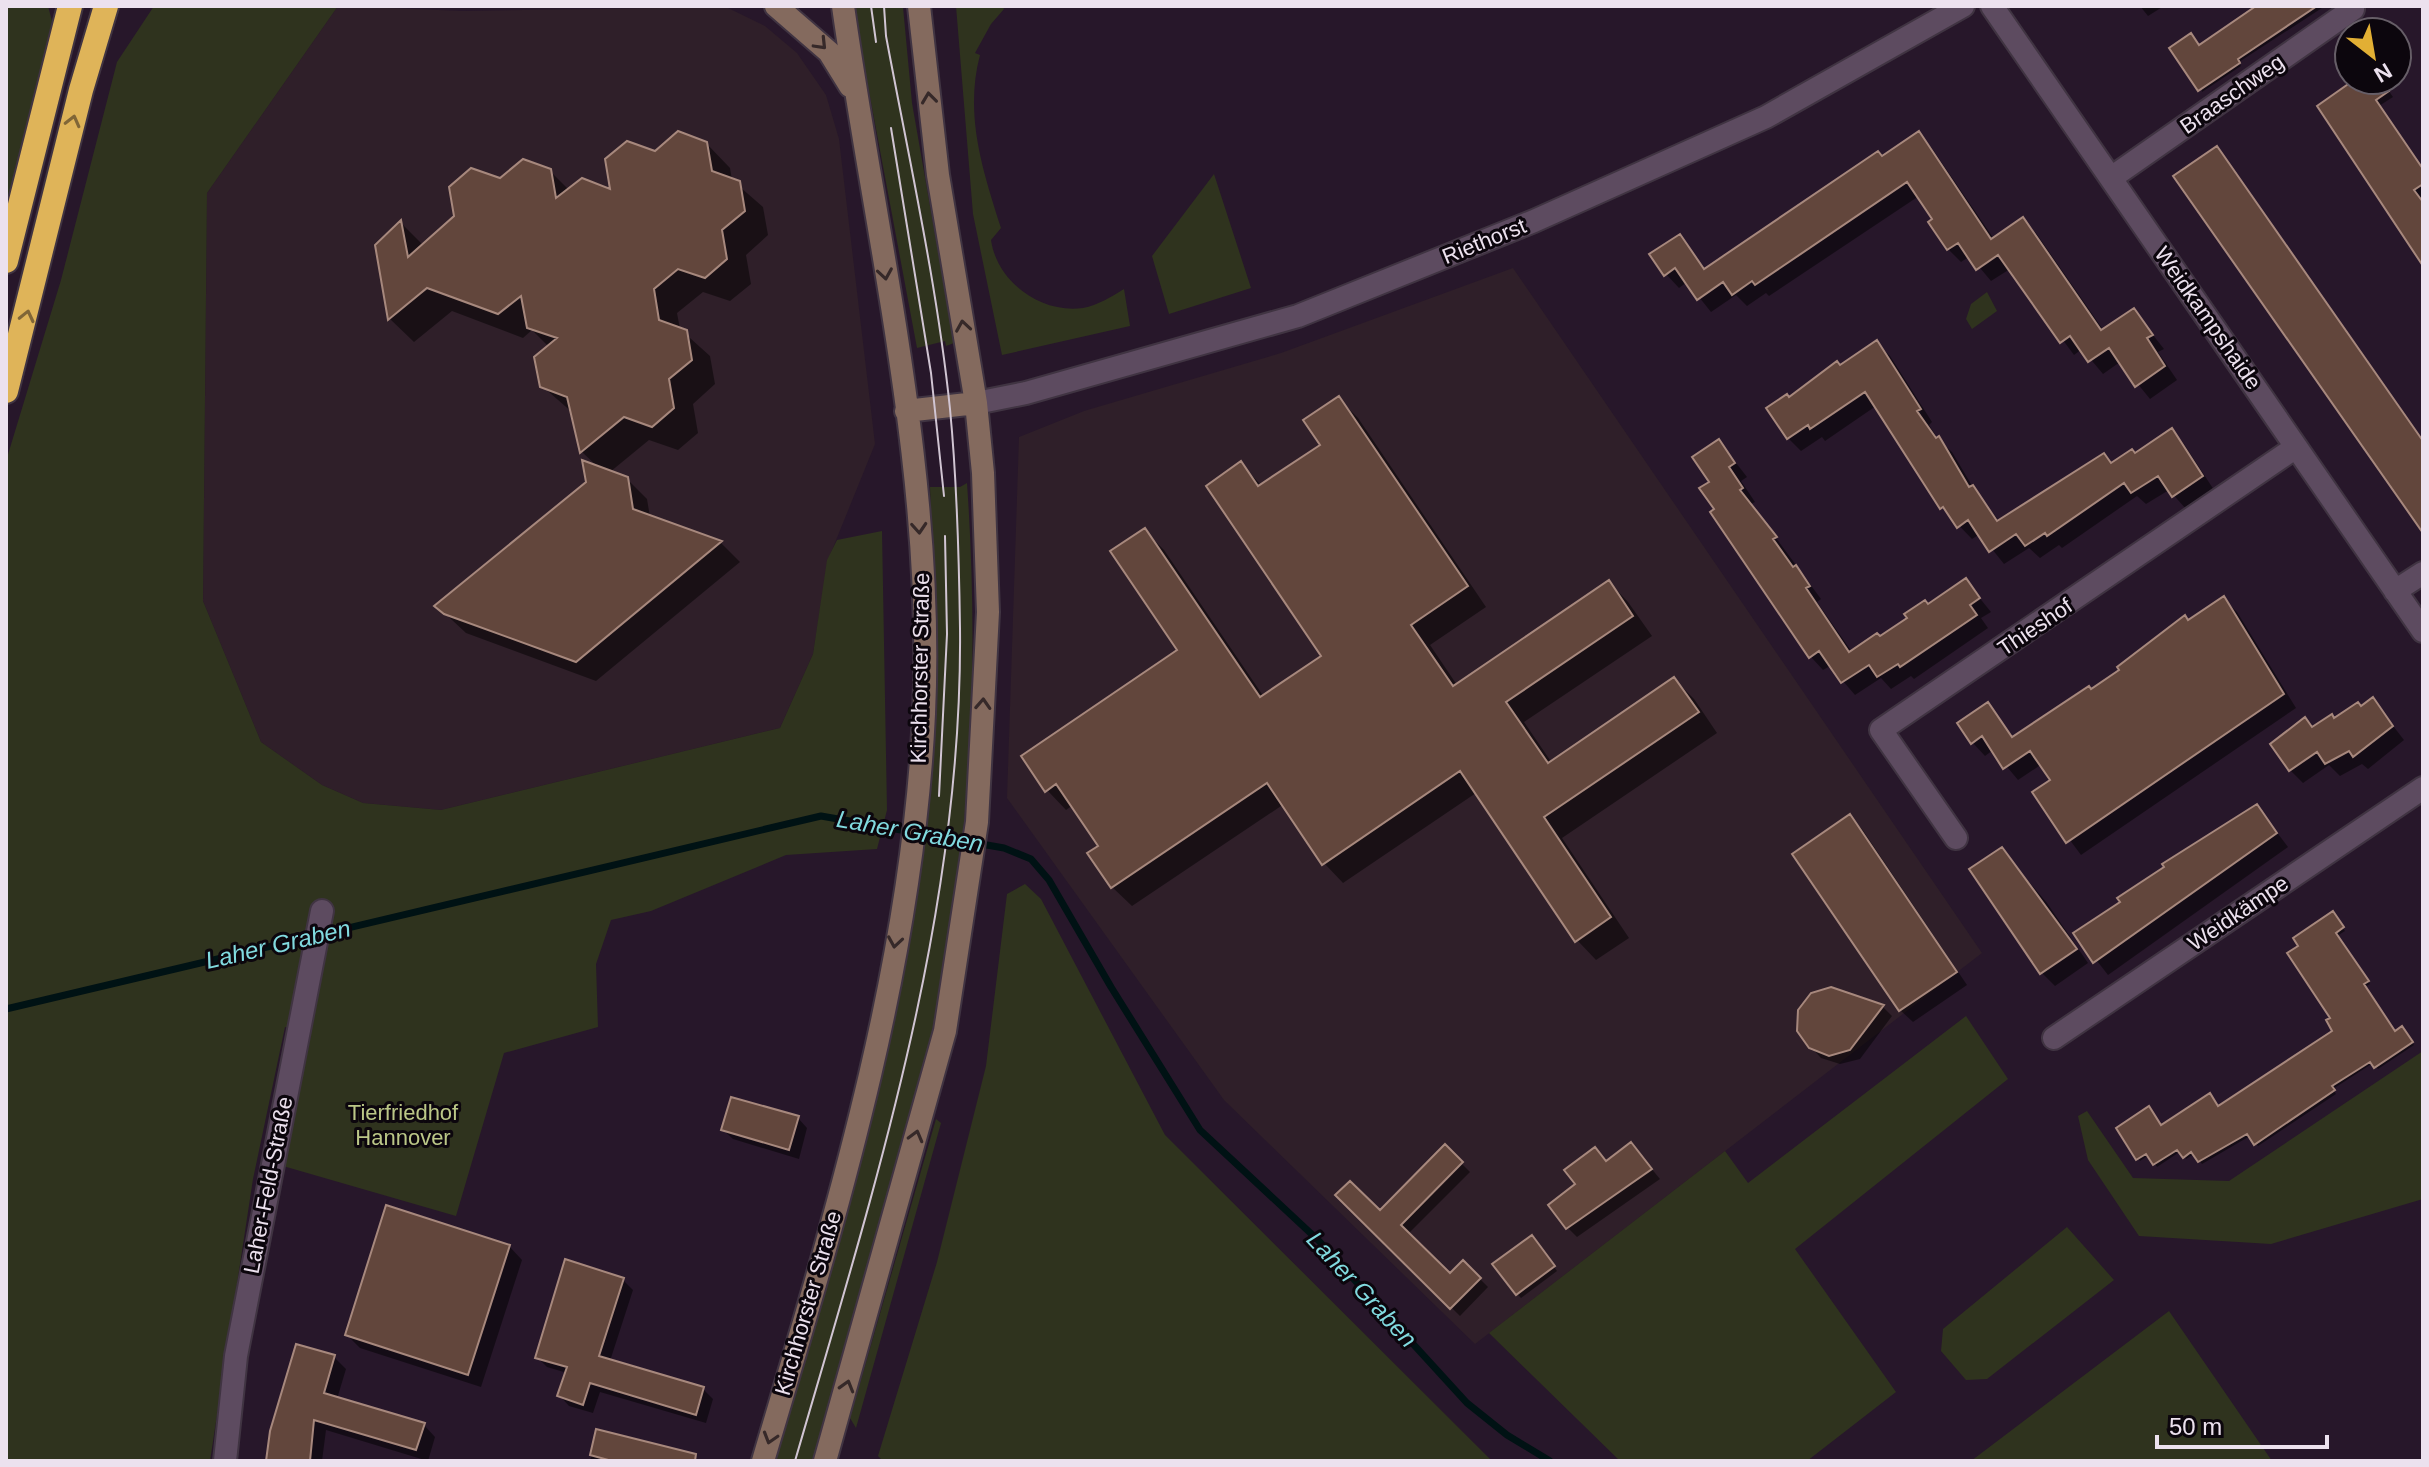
<svg xmlns="http://www.w3.org/2000/svg" width="2429" height="1467" viewBox="0 0 2429 1467" font-family="Arial,sans-serif">
<style>
.commercial{fill:#2f1f29}
.green{fill:#2f331e}
.shadow{fill:#0007}
.lines{fill:none;stroke-linecap:round;stroke-linejoin:round}
.stream{stroke:#001214;stroke-width:7}
.building{fill:#62463c;stroke:#a7887d;stroke-width:2}
.minor-casing{stroke:#403442;stroke-width:26}
.secondary-casing{stroke:#403442;stroke-width:26}
.motorway-casing{stroke:#403442;stroke-width:28}
.minor{stroke:#5d4b60;stroke-width:22}
.secondary{stroke:#846a5e;stroke-width:22}
.motorway{stroke:#dfb459;stroke-width:24}
.tram{stroke:#d1c5d3;stroke-width:2}
.oneway{stroke:#362929}
.oneway2{stroke:#806637}
.labels{text-anchor:middle;dominant-baseline:central;stroke-width:6;stroke-linejoin:round;paint-order:stroke}
.street-label{font-size:22px;fill:#ece1ee;stroke:#0c060d}
.park-label{font-size:22px;fill:#bbc787;stroke:#0c060d}
.water-label{font-size:24px;font-style:italic;fill:#81dadf;stroke:#0c060d}
</style>
<rect width="100%" height="100%" fill="#27172a"/>
<!-- commercial -->
<path class="commercial" d="M 338,6 L 463,11 L 726,7 L 765,26 L 797,53 L 826,95 L 839,139 L 875,444 L 828,560 L 813,654 L 780,728 L 441,810 L 363,803 L 322,785 L 261,742 L 203,601 L 207,193 Z
M 1513,268 L 1982,953 L 1475,1344 L 1224,1100 L 1007,798 L 1019,437 L 1084,411 L 1281,353 Z"/>
<!-- green -->
<path class="green" d="M 6,6 L 48,6 L 52,21 L 6,226 Z
M 154,6 L 338,6 L 207,193 L 203,601 L 261,742 L 322,785 L 363,803 L 441,810 L 780,728 L 813,654 L 827,560 L 837,540 L 882,531 L 887,810 L 877,849 L 786,855 L 651,911 L 611,920 L 596,964 L 598,1027 L 504,1053 L 456,1216 L 283,1166 L 311,1035 L 285,1027 L 253,1179 L 210,1461 L 6,1461 L 6,461 L 61,280 L 117,62 Z
M 853,6 L 903,7 L 912,103 L 954,343 L 946,346 L 945,341 L 917,348 Z
M 956,6 L 1002,6 L 1004,9 L 991,24 L 975,53 L 980,55 C 964,115 983,171 1001,228 L 991,240 C 997,282 1041,314 1083,308 C 1098,305 1111,297 1124,289 L 1130,326 L 1002,355 L 973,214 Z
M 1214,174 L 1251,288 L 1169,314 L 1152,256 Z
M 1987,292 L 1997,311 L 1972,329 L 1966,319 L 1971,304 Z
M 967,483 C 981,683 969,881 922,1077 C 892,1206 851,1334 813,1461 L 773,1461 L 883,1070 L 912,922 L 935,634 L 930,487 L 960,487 Z
M 1025,884 L 1041,899 L 1165,1135 L 1492,1461 L 883,1461 L 878,1456 L 937,1262 L 986,1066 L 1007,894 Z
M 1966,1016 L 2008,1079 L 1795,1249 L 1896,1392 L 1807,1461 L 1620,1461 L 1489,1333 L 1725,1151 L 1748,1183 Z
M 2423,1051 L 2423,1199 L 2271,1244 L 2139,1236 L 2088,1160 L 2078,1116 L 2087,1111 L 2133,1178 L 2229,1181 Z
M 936,1119 L 941,1123 L 856,1428 L 850,1418 Z
M 2067,1227 L 2114,1280 L 1987,1379 L 1966,1380 L 1941,1351 L 1943,1329 Z
M 2169,1311 L 2272,1461 L 1971,1461 Z"/>
<!-- shadow -->
<path class="shadow" d="M 2140,6 L 2164,6 L 2148,16 Z
M 2260,6 L 2325,6 L 2239,62 L 2241,66 L 2202,92 L 2200,47 Z
M 2357,80 L 2381,80 L 2393,97 L 2379,106 L 2423,171 L 2423,260 Z
M 1918,134 L 1931,147 L 1994,239 L 2023,220 L 2036,233 L 2104,331 L 2134,311 L 2164,349 L 2158,352 L 2177,380 L 2150,399 L 2120,362 L 2103,374 L 2082,349 L 2074,355 L 2010,269 L 1991,281 L 1970,256 L 1961,262 L 1948,249 L 1919,196 L 1769,296 L 1766,293 L 1747,306 L 1736,295 L 1711,312 L 1687,282 L 1679,288 L 1666,274 L 1680,237 L 1706,270 Z
M 706,143 L 730,168 L 732,180 L 763,207 L 768,235 L 746,255 L 751,284 L 730,301 L 703,292 L 677,313 L 680,329 L 710,356 L 715,384 L 693,404 L 698,433 L 678,450 L 649,440 L 610,472 L 627,479 L 647,499 L 650,517 L 721,543 L 740,562 L 596,681 L 466,633 L 437,606 L 588,483 L 599,468 L 582,452 L 573,413 L 542,386 L 549,347 L 532,330 L 523,338 L 452,311 L 414,342 L 390,319 L 377,245 L 401,223 L 424,246 L 500,180 L 550,171 L 569,190 L 612,193 L 656,153 Z
M 2216,149 L 2423,440 L 2423,530 Z
M 1877,343 L 1890,356 L 1932,422 L 1929,425 L 1938,439 L 1952,452 L 1974,489 L 2000,522 L 2104,455 L 2113,464 L 2135,455 L 2171,430 L 2184,444 L 2214,490 L 2186,509 L 2169,490 L 2146,504 L 2137,496 L 2062,548 L 2059,545 L 2040,558 L 2029,548 L 2004,564 L 1980,534 L 1972,539 L 1942,508 L 1876,406 L 1825,441 L 1822,437 L 1801,451 L 1788,438 L 1790,399 Z
M 1338,398 L 1358,418 L 1486,607 L 1430,645 L 1457,685 L 1609,582 L 1628,602 L 1652,636 L 1524,722 L 1552,763 L 1674,679 L 1694,699 L 1717,733 L 1562,838 L 1629,938 L 1596,960 L 1577,940 L 1476,793 L 1343,883 L 1324,863 L 1284,804 L 1132,906 L 1112,887 L 1100,846 L 1073,805 L 1066,810 L 1047,790 L 1180,650 L 1144,530 L 1164,550 L 1264,697 L 1324,656 L 1241,464 L 1262,486 L 1323,445 Z
M 1719,441 L 1747,477 L 1741,481 L 1755,502 L 1751,504 L 1821,599 L 1817,602 L 1852,652 L 1880,639 L 1965,580 L 1991,612 L 1981,618 L 1988,628 L 1914,679 L 1911,676 L 1891,689 L 1881,678 L 1855,695 L 1830,666 L 1823,670 L 1811,657 L 1712,512 L 1716,510 L 1711,482 Z
M 2224,599 L 2237,612 L 2296,708 L 2081,855 L 2035,793 L 2053,780 L 2042,764 L 2018,780 L 1993,750 L 1985,756 L 1972,742 L 1988,705 L 2014,738 L 2092,691 Z
M 2373,700 L 2404,740 L 2368,769 L 2362,764 L 2340,776 L 2329,765 L 2303,783 L 2290,770 L 2305,719 L 2313,728 Z
M 2257,806 L 2288,847 L 2108,975 L 2076,934 Z
M 1850,817 L 1862,829 L 1967,985 L 1913,1022 L 1900,1010 Z
M 2002,850 L 2047,903 L 2088,963 L 2055,986 L 2042,973 Z
M 2335,916 L 2345,931 L 2337,936 L 2370,984 L 2365,987 L 2396,1033 L 2404,1031 L 2414,1045 L 2378,1069 L 2373,1063 L 2333,1089 L 2336,1094 L 2258,1146 L 2250,1136 L 2202,1164 L 2194,1154 L 2186,1159 L 2181,1151 L 2157,1167 L 2149,1155 L 2140,1161 L 2138,1158 L 2161,1127 L 2219,1108 L 2335,1032 Z
M 1831,989 L 1883,1007 L 1892,1016 L 1860,1059 L 1840,1064 L 1821,1058 L 1811,1047 Z
M 798,1118 L 807,1128 L 799,1159 L 733,1139 L 723,1130 Z
M 1631,1144 L 1660,1179 L 1577,1237 L 1568,1228 L 1578,1184 Z
M 1445,1147 L 1470,1172 L 1408,1234 L 1450,1276 L 1463,1262 L 1488,1287 L 1460,1316 L 1338,1195 L 1380,1213 Z
M 1536,1242 L 1557,1271 L 1521,1298 L 1517,1294 Z
M 509,1246 L 522,1260 L 481,1387 L 360,1348 L 347,1335 Z
M 623,1280 L 633,1290 L 610,1361 L 703,1389 L 713,1399 L 706,1423 L 600,1392 L 593,1413 L 569,1406 L 560,1396 L 567,1373 L 547,1367 L 537,1357 Z
M 334,1357 L 346,1369 L 337,1399 L 424,1425 L 435,1437 L 428,1461 L 326,1430 L 322,1461 L 268,1461 Z
M 598,1432 L 678,1461 L 590,1461 Z"/>
<g class="lines">
<!-- stream -->
<path class="stream" d="M 6,1009 L 821,816 L 1004,848 L 1031,859 L 1049,880 L 1111,987 L 1200,1130 L 1319,1241 L 1467,1403 L 1507,1435 L 1550,1461"/>
</g>
<!-- building -->
<path class="building" d="M 2256,6 L 2317,6 L 2238,59 L 2240,63 L 2198,91 L 2169,48 L 2191,33 L 2199,45 Z
M 2354,80 L 2382,80 L 2389,91 L 2376,100 L 2423,169 L 2423,184 L 2414,190 L 2423,202 L 2423,266 L 2317,106 Z
M 678,131 L 707,142 L 712,171 L 740,181 L 745,211 L 722,230 L 727,259 L 705,278 L 678,269 L 654,289 L 659,320 L 687,330 L 692,360 L 669,379 L 674,408 L 652,427 L 624,417 L 580,453 L 567,397 L 540,387 L 534,357 L 557,338 L 527,328 L 521,296 L 498,314 L 427,288 L 388,320 L 375,245 L 401,220 L 408,257 L 454,216 L 449,187 L 471,168 L 500,178 L 523,159 L 551,169 L 556,198 L 582,178 L 610,189 L 605,159 L 627,141 L 655,151 Z
M 1919,131 L 1991,239 L 2023,217 L 2101,330 L 2134,308 L 2153,335 L 2147,338 L 2165,366 L 2135,387 L 2109,348 L 2088,362 L 2070,336 L 2060,343 L 1998,255 L 1976,270 L 1958,243 L 1947,250 L 1928,222 L 1932,219 L 1907,182 L 1755,285 L 1752,281 L 1732,295 L 1723,282 L 1697,300 L 1675,268 L 1664,276 L 1649,254 L 1680,234 L 1704,269 L 1878,151 L 1882,156 Z
M 2217,146 L 2423,441 L 2423,533 L 2173,176 Z
M 1877,340 L 1921,409 L 1917,411 L 1936,438 L 1939,436 L 1969,487 L 1973,485 L 1997,521 L 2104,453 L 2111,463 L 2132,449 L 2135,453 L 2172,428 L 2203,476 L 2172,497 L 2158,476 L 2131,493 L 2124,483 L 2047,536 L 2045,533 L 2025,546 L 2016,534 L 1989,552 L 1968,520 L 1957,528 L 1943,507 L 1940,509 L 1865,392 L 1810,429 L 1808,425 L 1787,439 L 1766,408 L 1787,394 L 1789,397 L 1837,361 L 1840,365 Z
M 1339,396 L 1468,586 L 1411,625 L 1453,686 L 1609,580 L 1633,616 L 1506,702 L 1548,763 L 1674,677 L 1699,712 L 1544,817 L 1611,917 L 1575,942 L 1460,771 L 1322,865 L 1267,783 L 1111,888 L 1087,853 L 1098,846 L 1056,784 L 1045,792 L 1021,756 L 1177,650 L 1110,551 L 1145,528 L 1260,697 L 1321,656 L 1206,486 L 1241,461 L 1258,486 L 1320,445 L 1303,420 Z
M 1719,439 L 1735,463 L 1729,467 L 1743,488 L 1740,490 L 1777,537 L 1773,539 L 1793,567 L 1796,565 L 1810,586 L 1806,588 L 1849,652 L 1877,633 L 1880,636 L 1907,618 L 1904,614 L 1925,600 L 1928,604 L 1966,578 L 1980,598 L 1970,605 L 1977,615 L 1900,667 L 1898,664 L 1877,677 L 1869,665 L 1841,683 L 1819,651 L 1809,658 L 1710,512 L 1714,509 L 1699,488 L 1709,482 L 1692,457 Z
M 582,460 L 628,477 L 633,509 L 722,541 L 576,662 L 444,614 L 434,606 L 586,482 Z
M 2224,596 L 2284,694 L 2066,843 L 2032,792 L 2050,780 L 2030,751 L 2003,769 L 1982,736 L 1971,744 L 1957,723 L 1988,702 L 2012,737 L 2089,686 L 2091,689 L 2119,670 L 2117,667 L 2185,615 L 2188,620 Z
M 2373,697 L 2393,726 L 2353,757 L 2349,751 L 2325,764 L 2317,752 L 2289,771 L 2270,744 L 2305,717 L 2312,727 L 2332,714 L 2334,718 L 2358,702 L 2361,706 Z
M 2257,804 L 2277,833 L 2093,963 L 2073,933 L 2120,902 L 2117,898 L 2164,867 L 2162,864 Z
M 1850,814 L 1957,972 L 1899,1011 L 1792,854 Z
M 2002,847 L 2077,949 L 2040,974 L 1969,869 Z
M 2333,911 L 2344,927 L 2336,933 L 2369,981 L 2364,984 L 2395,1031 L 2402,1026 L 2413,1042 L 2374,1068 L 2370,1062 L 2332,1086 L 2335,1090 L 2254,1145 L 2247,1134 L 2198,1162 L 2191,1152 L 2183,1158 L 2177,1150 L 2153,1165 L 2146,1154 L 2136,1160 L 2116,1128 L 2149,1106 L 2161,1125 L 2210,1093 L 2218,1106 L 2332,1031 L 2326,1020 L 2330,1018 L 2287,953 L 2298,946 L 2293,938 Z
M 1831,987 L 1884,1005 L 1850,1050 L 1829,1056 L 1809,1048 L 1797,1031 L 1798,1010 L 1811,993 Z
M 731,1097 L 799,1116 L 789,1150 L 721,1130 Z
M 1631,1142 L 1652,1169 L 1566,1229 L 1548,1205 L 1575,1184 L 1564,1170 L 1595,1147 L 1606,1161 Z
M 1445,1144 L 1463,1162 L 1401,1225 L 1450,1273 L 1463,1260 L 1481,1278 L 1450,1309 L 1335,1195 L 1350,1181 L 1380,1210 Z
M 386,1205 L 510,1245 L 468,1375 L 345,1335 Z
M 1532,1235 L 1555,1266 L 1516,1295 L 1492,1264 Z
M 565,1259 L 624,1278 L 599,1356 L 704,1387 L 696,1415 L 590,1383 L 583,1405 L 557,1396 L 567,1367 L 535,1358 Z
M 296,1344 L 335,1355 L 324,1393 L 425,1423 L 416,1450 L 314,1420 L 310,1461 L 266,1461 L 270,1431 Z
M 596,1429 L 696,1454 L 695,1461 L 612,1461 L 590,1455 Z"/>
<g class="lines">
<!-- minor casing -->
<g class="minor-casing">
<path id="minor" d="M 1992,6 L 2423,631
M 2111,178 L 2353,9
M 976,403 L 1026,393 L 1298,316 L 1534,221 L 1766,117 L 1963,6
M 2395,591 L 2423,573
M 1956,838 L 1881,730 L 2296,447
M 2054,1038 L 2423,788
M 225,1461 L 236,1356 L 322,911"/>
</g>
<!-- secondary casing -->
<g class="secondary-casing">
<path id="secondary" d="M 776,6 L 829,52 L 850,86
M 906,411 L 976,403
M 763,1461 C 835,1218 912,969 924,714 C 935,476 876,240 843,6
M 825,1461 L 945,1031 L 977,822 L 988,612 L 983,473 L 976,403 L 938,175 L 919,6"/>
</g>
<!-- motorway casing -->
<g class="motorway-casing">
<path id="motorway" d="M 6,261 L 70,6
M 6,391 L 81,90 L 106,6"/>
</g>
<!-- minor -->
<use href="#minor" class="minor"/>
<!-- secondary -->
<use href="#secondary" class="secondary"/>
<!-- motorway -->
<use href="#motorway" class="motorway"/>
<!-- tram -->
<path class="tram" d="M 871,6 L 876,42
M 891,128 L 931,373 L 944,496
M 939,796 L 947,634 L 945,536
M 795,1461 C 874,1189 963,914 960,628 C 959,555 957,481 950,409 C 937,284 909,159 886,36 L 884,6"/>
</g>
<!-- one-way arrows -->
<defs><path id="oneway-chevron" d="M-2-3.5L2.5 0L-2 3.5" fill="none" stroke-width="1.6" stroke-linecap="round" stroke-linejoin="round" transform="scale(2)"/></defs>
<g class="oneway">
<use href="#oneway-chevron" transform="translate(821 44) rotate(46)"/>
<use href="#oneway-chevron" transform="translate(929 98) rotate(-97)"/>
<use href="#oneway-chevron" transform="translate(885 274) rotate(81)"/>
<use href="#oneway-chevron" transform="translate(963 326) rotate(-99)"/>
<use href="#oneway-chevron" transform="translate(919 528) rotate(86)"/>
<use href="#oneway-chevron" transform="translate(983 704) rotate(-87)"/>
<use href="#oneway-chevron" transform="translate(895 942) rotate(99)"/>
<use href="#oneway-chevron" transform="translate(916 1136) rotate(-75)"/>
<use href="#oneway-chevron" transform="translate(847 1386) rotate(-74)"/>
<use href="#oneway-chevron" transform="translate(770 1438) rotate(107)"/>
</g>
<g class="oneway2">
<use href="#oneway-chevron" transform="translate(73 121) rotate(-76)"/>
<use href="#oneway-chevron" transform="translate(27 316) rotate(-77)"/>
</g>
<g class="labels">
<!-- street labels -->
<g class="street-label">
<text transform="translate(2232 94) rotate(-35)">Braaschweg</text>
<text transform="translate(1484 241) rotate(-22)">Riethorst</text>
<text transform="translate(2208 318) rotate(55)">Weidkampshaide</text>
<text transform="translate(2035 627) rotate(-34)">Thieshof</text>
<text transform="translate(920 668) rotate(-89)">Kirchhorster Straße</text>
<text transform="translate(2238 913) rotate(-34)">Weidkämpe</text>
<text transform="translate(268 1185) rotate(-79)">Laher-Feld-Straße</text>
<text transform="translate(808 1303) rotate(-74)">Kirchhorster Straße</text>
</g>
<!-- park labels -->
<g class="park-label">
<text x="403" y="1112">Tierfriedhof<tspan x="403" dy="25">Hannover</tspan></text>
</g>
<!-- water labels -->
<g class="water-label">
<text transform="translate(910 831) rotate(10)">Laher Graben</text>
<text transform="translate(278 944) rotate(-13)">Laher Graben</text>
<text transform="translate(1362 1289) rotate(47)">Laher Graben</text>
</g>
</g>
<!-- border -->
<rect width="2429" height="1467" fill="none" stroke="#ece1ee" stroke-width="16"/>
<!-- north arrow -->
<g transform="translate(2373 56) rotate(149)"><circle r="38" fill="#0c060d" stroke="#665e67" stroke-width="2"/>
<path d="M0-6L14 30L0 20L-14 30Z" fill="#e2af34"/>
<text y="-12" font-size="22" font-weight="bold" text-anchor="middle" fill="#ece1ee">N</text>
</g>
<!-- scale -->
<path d="M2157 1435v12h170v-12" fill="none" stroke="#ece1ee" stroke-width="4"/>
<text x="2169" y="1435" font-size="24" fill="#ece1ee" stroke="#0c060d" stroke-width="6" paint-order="stroke">50 m</text>
</svg>
